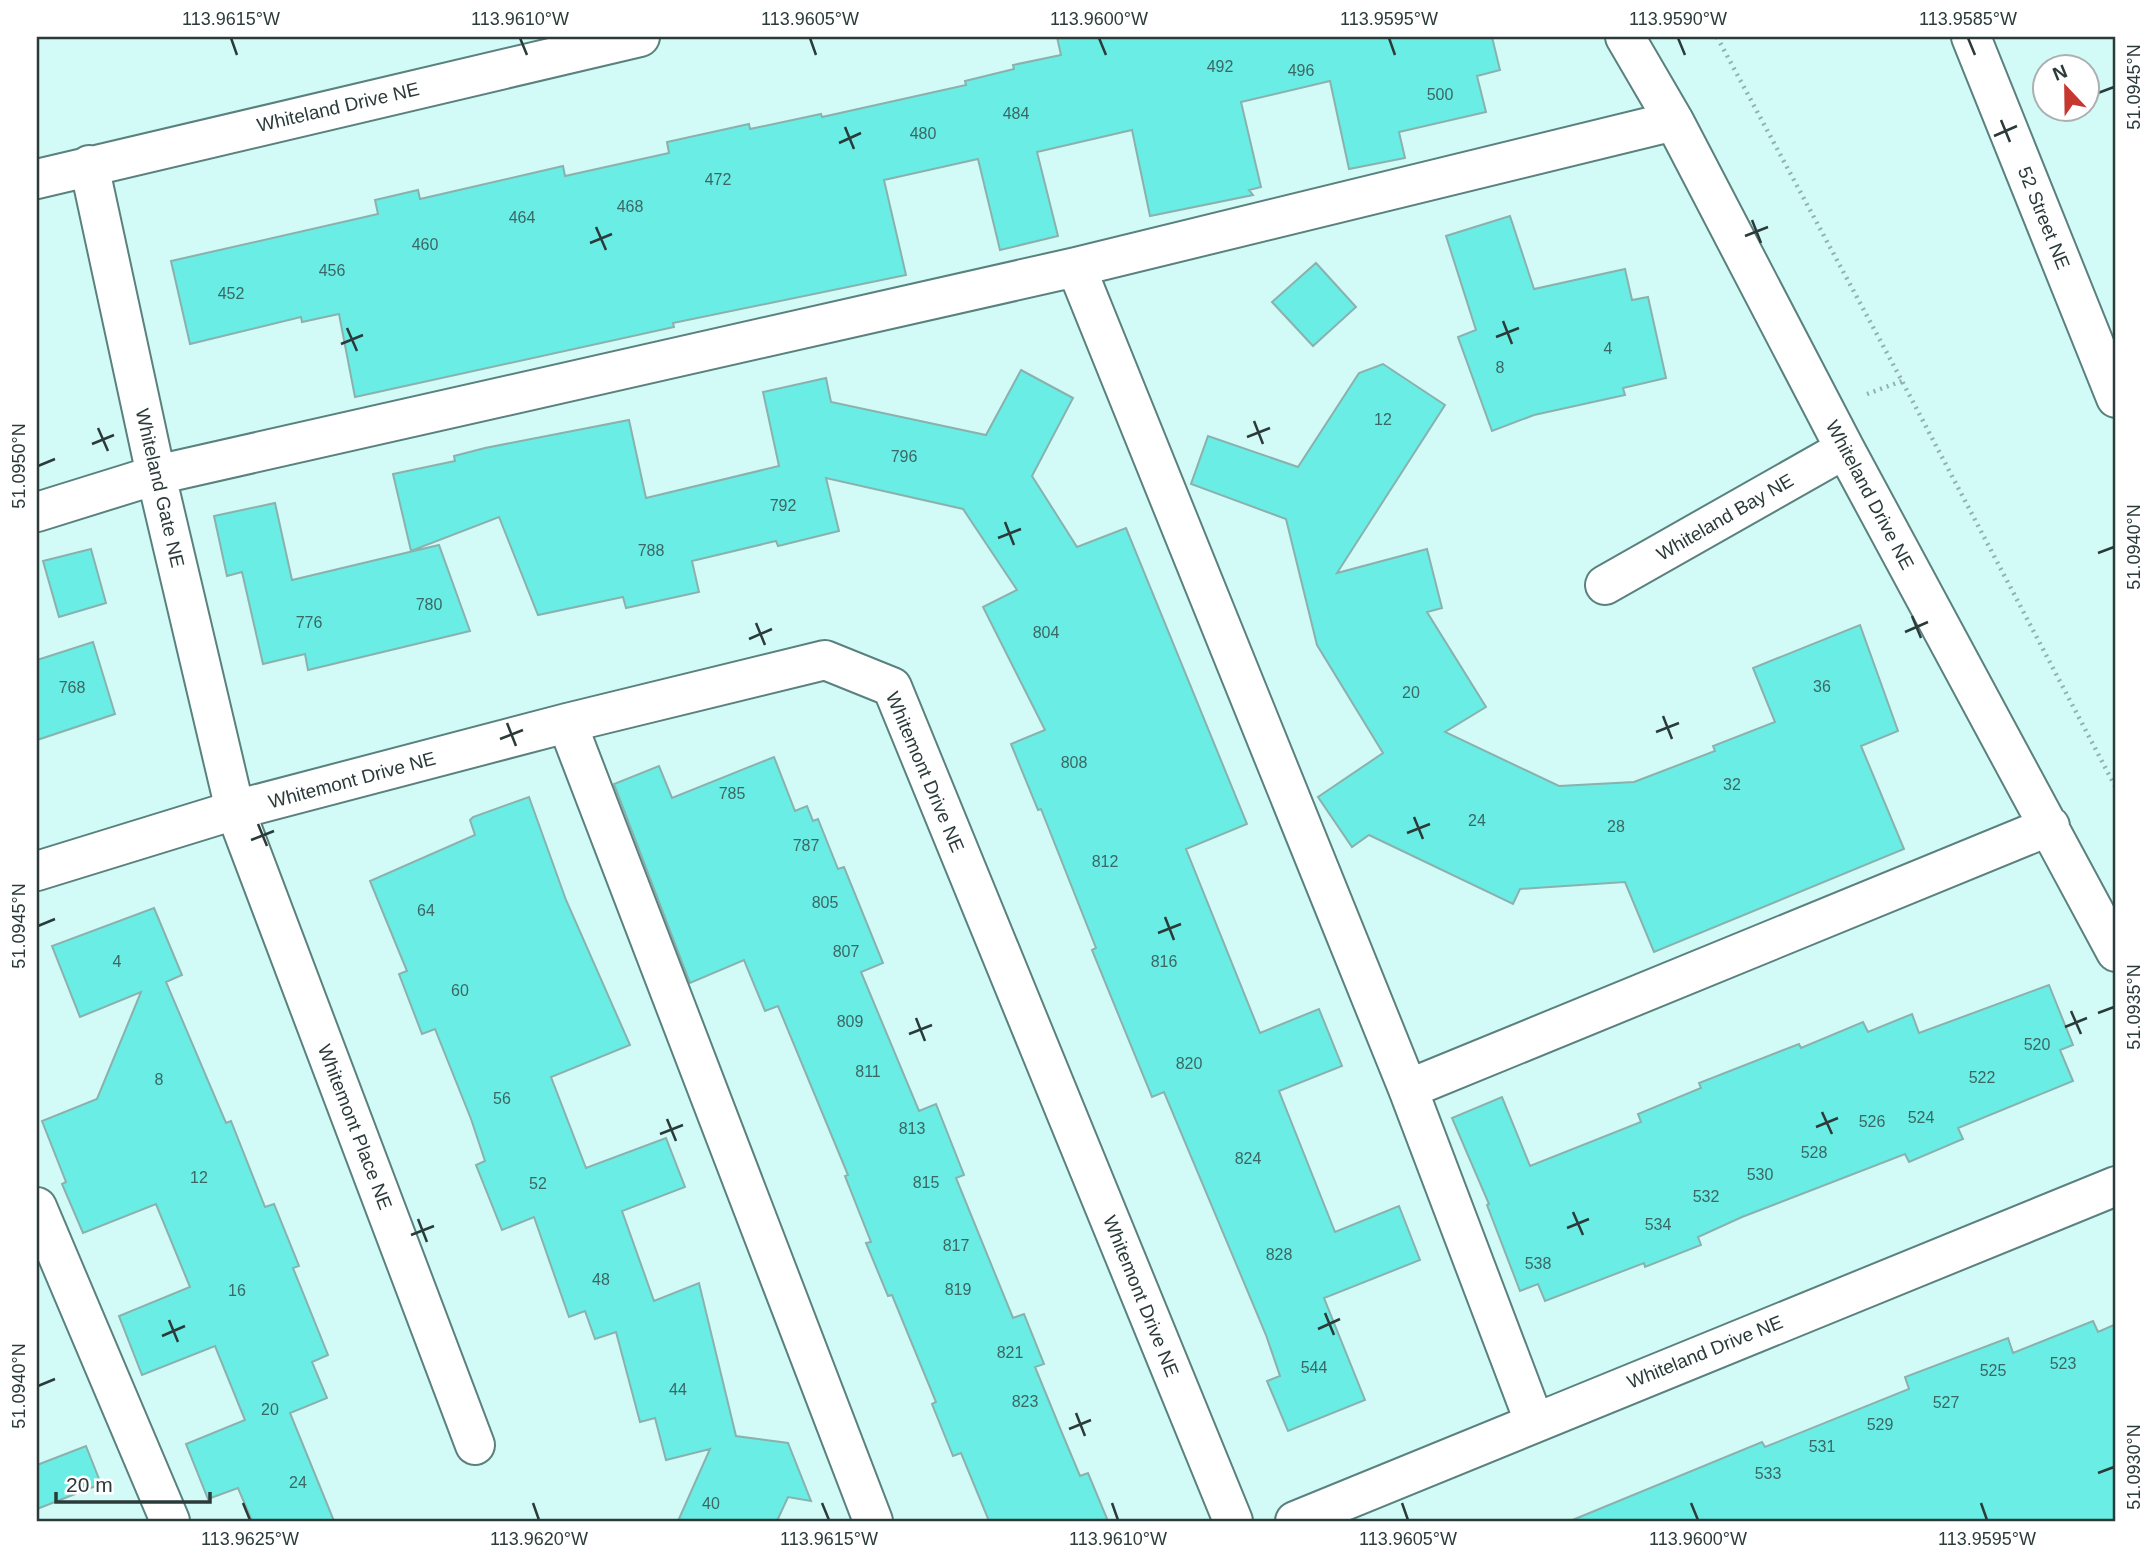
<svg xmlns="http://www.w3.org/2000/svg" width="2153" height="1558" viewBox="0 0 2153 1558" font-family="Arial,sans-serif">
<style>
.building{fill:#6aede5;stroke:#8ab1ad;stroke-width:2}
.lines{fill:none;stroke-linecap:round;stroke-linejoin:round}
.minor-casing{stroke:#5b817e;stroke-width:42}
.major-casing{stroke:#5b817e;stroke-width:42}
.path{stroke:#92b2af;stroke-width:4.5;stroke-dasharray:2 5;stroke-linecap:butt}
.minor{stroke:#fff;stroke-width:38}
.major{stroke:#fff;stroke-width:38}
.ticks{fill:none;stroke:#2b3b3a;stroke-width:2.5}
.labels{text-anchor:middle;dominant-baseline:central;stroke-width:6;stroke-linejoin:round;paint-order:stroke}
.number-label{font-size:16px;fill:#3b6865}
.street-label{font-size:19px;fill:#2b3b3a;stroke:#fff}
.neatline{fill:none;stroke:#2b3b3a;stroke-width:2.5}
.ticks-label{font-size:18px;text-anchor:middle;fill:#2b3b3a}
</style>
<rect width="100%" height="100%" fill="#d2fbf7"/>
<!-- building -->
<path class="building" d="M 1057,37 L 1492,37 L 1500,70 L 1477,76 L 1486,112 L 1399,132 L 1405,158 L 1349,169 L 1330,81 L 1241,102 L 1261,187 L 1249,190 L 1253,195 L 1150,216 L 1132,130 L 1037,152 L 1058,236 L 1000,250 L 978,159 L 884,180 L 906,275 L 673,323 L 674,327 L 355,397 L 339,314 L 302,322 L 301,317 L 190,344 L 171,261 L 378,214 L 375,200 L 418,190 L 420,199 L 563,166 L 565,176 L 669,153 L 667,142 L 749,124 L 750,129 L 821,114 L 822,117 L 966,85 L 965,81 L 1014,69 L 1013,65 L 1061,55 Z
M 1510,216 L 1534,289 L 1625,269 L 1632,300 L 1648,297 L 1666,378 L 1623,388 L 1625,395 L 1534,415 L 1492,431 L 1458,337 L 1476,330 L 1446,236 Z
M 1316,263 L 1356,307 L 1313,346 L 1272,302 Z
M 1383,364 L 1445,405 L 1337,573 L 1427,549 L 1442,608 L 1427,612 L 1486,707 L 1445,732 L 1559,786 L 1634,782 L 1715,751 L 1713,746 L 1775,722 L 1753,668 L 1860,625 L 1898,731 L 1861,746 L 1904,849 L 1654,952 L 1625,882 L 1520,889 L 1513,904 L 1369,835 L 1352,847 L 1318,797 L 1383,753 L 1317,645 L 1286,519 L 1191,484 L 1208,436 L 1298,467 L 1359,373 Z
M 1021,370 L 1073,398 L 1032,476 L 1077,547 L 1126,528 L 1247,824 L 1186,849 L 1260,1033 L 1319,1009 L 1342,1066 L 1279,1091 L 1335,1232 L 1399,1206 L 1420,1260 L 1324,1298 L 1365,1400 L 1288,1431 L 1267,1381 L 1280,1376 L 1266,1335 L 1164,1092 L 1152,1097 L 1092,950 L 1096,948 L 1041,809 L 1038,810 L 1011,744 L 1045,730 L 983,607 L 1017,590 L 963,509 L 826,478 L 839,531 L 778,546 L 776,541 L 692,561 L 699,592 L 626,608 L 623,597 L 538,615 L 499,517 L 411,551 L 393,474 L 455,461 L 454,456 L 485,448 L 629,420 L 646,498 L 779,466 L 763,392 L 826,378 L 831,402 L 986,435 Z
M 275,503 L 292,580 L 439,545 L 470,631 L 308,670 L 305,654 L 263,664 L 242,572 L 227,576 L 214,516 Z
M 91,549 L 106,603 L 59,617 L 43,561 Z
M 93,642 L 115,714 L 37,740 L 37,660 Z
M 774,757 L 795,811 L 807,806 L 813,821 L 818,819 L 838,869 L 844,867 L 883,963 L 861,972 L 919,1111 L 936,1104 L 964,1175 L 956,1178 L 1013,1318 L 1024,1314 L 1044,1364 L 1035,1367 L 1062,1433 L 1080,1476 L 1088,1473 L 1108,1521 L 989,1521 L 961,1453 L 953,1456 L 932,1404 L 936,1402 L 892,1295 L 888,1296 L 866,1243 L 871,1242 L 845,1176 L 848,1175 L 778,1006 L 765,1011 L 744,960 L 690,983 L 614,784 L 659,766 L 672,798 Z
M 529,797 L 566,900 L 630,1045 L 551,1077 L 586,1168 L 666,1138 L 685,1187 L 622,1211 L 654,1301 L 699,1283 L 736,1436 L 788,1443 L 811,1501 L 788,1497 L 777,1521 L 678,1521 L 710,1449 L 666,1460 L 655,1418 L 640,1422 L 616,1332 L 595,1339 L 585,1311 L 569,1317 L 534,1217 L 502,1230 L 476,1165 L 485,1161 L 471,1119 L 435,1029 L 422,1034 L 399,974 L 407,971 L 370,881 L 475,835 L 470,820 L 473,817 Z
M 154,908 L 182,975 L 166,982 L 226,1123 L 231,1121 L 265,1207 L 274,1204 L 299,1266 L 293,1268 L 328,1355 L 312,1362 L 327,1398 L 290,1413 L 334,1521 L 252,1521 L 238,1488 L 208,1499 L 186,1444 L 245,1420 L 215,1346 L 142,1375 L 119,1316 L 190,1287 L 156,1204 L 83,1233 L 62,1184 L 66,1182 L 42,1121 L 97,1099 L 141,992 L 80,1017 L 52,946 Z
M 2049,985 L 2073,1045 L 2060,1050 L 2073,1081 L 1958,1128 L 1963,1139 L 1909,1162 L 1905,1154 L 1742,1217 L 1698,1237 L 1701,1245 L 1645,1267 L 1644,1263 L 1545,1301 L 1538,1284 L 1520,1291 L 1487,1205 L 1489,1204 L 1452,1118 L 1502,1097 L 1530,1166 L 1641,1122 L 1638,1114 L 1701,1088 L 1699,1083 L 1799,1044 L 1801,1048 L 1863,1022 L 1868,1032 L 1912,1014 L 1919,1033 Z
M 2093,1321 L 2098,1332 L 2116,1324 L 2116,1521 L 1570,1521 L 1762,1442 L 1765,1447 L 1909,1389 L 1905,1377 L 2008,1338 L 2013,1353 Z
M 86,1446 L 101,1484 L 37,1509 L 37,1465 Z"/>
<g class="lines">
<!-- minor casing -->
<g class="minor-casing">
<path id="minor" d="M 1625,37 L 1674,121 L 1845,449 L 2116,952
M 89,165 L 156,475 L 235,810 L 475,1445
M 37,179 L 640,37
M 1076,267 L 1408,1089 L 1534,1421
M 37,512 L 156,475 L 1076,267 L 1674,121
M 1605,585 L 1845,449
M 567,723 L 873,1521
M 37,871 L 235,810 L 567,723 L 825,660 L 892,687 L 1233,1521
M 1408,1089 L 2050,826
M 37,1207 L 170,1521
M 1295,1521 L 2116,1186"/>
</g>
<!-- major casing -->
<g class="major-casing">
<path id="major" d="M 1971,37 L 2116,398"/>
</g>
<!-- path -->
<path class="path" d="M 1717,37 L 1902,381 L 2116,788
M 1867,394 L 1902,381"/>
<!-- minor -->
<use href="#minor" class="minor"/>
<!-- major -->
<use href="#major" class="major"/>
</g>
<!-- ticks -->
<path class="ticks" d="M 231,38 L 237,55M 520,38 L 527,55M 810,38 L 816,55M 1099,38 L 1106,55M 1389,38 L 1395,55M 1678,38 L 1685,55M 1968,38 L 1975,55M 2098,93 L 2114,87M 2001,120 L 2010,142M 845,127 L 854,149M 1994,136 L 2017,126M 839,143 L 861,133M 1752,220 L 1761,243M 596,227 L 606,250M 1745,236 L 1768,227M 590,243 L 612,234M 1503,321 L 1512,344M 347,328 L 357,351M 1496,337 L 1519,328M 341,344 L 363,335M 1254,421 L 1263,444M 98,428 L 108,451M 1247,437 L 1270,428M 92,444 L 114,435M 38,466 L 55,459M 1005,522 L 1014,545M 998,538 L 1021,529M 2098,553 L 2114,547M 1912,616 L 1921,638M 756,623 L 765,645M 1905,632 L 1928,622M 749,639 L 772,629M 1663,716 L 1672,739M 507,723 L 516,746M 1656,732 L 1679,723M 500,739 L 523,730M 1414,817 L 1423,839M 258,824 L 267,846M 1407,833 L 1430,824M 251,840 L 274,831M 1165,917 L 1174,940M 38,926 L 55,919M 1158,933 L 1181,924M 2071,1011 L 2081,1034M 2098,1013 L 2114,1007M 916,1018 L 925,1041M 2065,1027 L 2087,1018M 909,1034 L 932,1025M 1822,1112 L 1832,1134M 667,1119 L 676,1141M 1816,1127 L 1838,1118M 660,1134 L 683,1125M 1573,1212 L 1583,1235M 418,1219 L 427,1242M 1567,1228 L 1589,1219M 411,1235 L 434,1226M 1325,1313 L 1334,1335M 169,1320 L 178,1342M 1318,1329 L 1340,1319M 162,1336 L 185,1326M 38,1386 L 55,1379M 1076,1413 L 1085,1436M 1069,1429 L 1091,1420M 2098,1473 L 2114,1467M 243,1503 L 250,1520M 533,1503 L 539,1520M 822,1503 L 829,1520M 1112,1503 L 1118,1520M 1402,1503 L 1408,1520M 1691,1503 L 1698,1520M 1981,1503 L 1987,1520"/>
<g class="labels">
<!-- number labels -->
<g class="number-label">
<text x="1220" y="66">492</text>
<text x="1301" y="70">496</text>
<text x="1440" y="94">500</text>
<text x="1016" y="113">484</text>
<text x="923" y="133">480</text>
<text x="718" y="179">472</text>
<text x="630" y="206">468</text>
<text x="522" y="217">464</text>
<text x="425" y="244">460</text>
<text x="332" y="270">456</text>
<text x="231" y="293">452</text>
<text x="1608" y="348">4</text>
<text x="1500" y="367">8</text>
<text x="1383" y="419">12</text>
<text x="904" y="456">796</text>
<text x="783" y="505">792</text>
<text x="651" y="550">788</text>
<text x="429" y="604">780</text>
<text x="309" y="622">776</text>
<text x="1046" y="632">804</text>
<text x="1822" y="686">36</text>
<text x="72" y="687">768</text>
<text x="1411" y="692">20</text>
<text x="1074" y="762">808</text>
<text x="1732" y="784">32</text>
<text x="732" y="793">785</text>
<text x="1477" y="820">24</text>
<text x="1616" y="826">28</text>
<text x="806" y="845">787</text>
<text x="1105" y="861">812</text>
<text x="825" y="902">805</text>
<text x="426" y="910">64</text>
<text x="846" y="951">807</text>
<text x="117" y="961">4</text>
<text x="1164" y="961">816</text>
<text x="460" y="990">60</text>
<text x="850" y="1021">809</text>
<text x="2037" y="1044">520</text>
<text x="1189" y="1063">820</text>
<text x="868" y="1071">811</text>
<text x="1982" y="1077">522</text>
<text x="159" y="1079">8</text>
<text x="502" y="1098">56</text>
<text x="1921" y="1117">524</text>
<text x="1872" y="1121">526</text>
<text x="912" y="1128">813</text>
<text x="1814" y="1152">528</text>
<text x="1248" y="1158">824</text>
<text x="1760" y="1174">530</text>
<text x="199" y="1177">12</text>
<text x="926" y="1182">815</text>
<text x="538" y="1183">52</text>
<text x="1706" y="1196">532</text>
<text x="1658" y="1224">534</text>
<text x="956" y="1245">817</text>
<text x="1279" y="1254">828</text>
<text x="1538" y="1263">538</text>
<text x="601" y="1279">48</text>
<text x="958" y="1289">819</text>
<text x="237" y="1290">16</text>
<text x="1010" y="1352">821</text>
<text x="2063" y="1363">523</text>
<text x="1314" y="1367">544</text>
<text x="1993" y="1370">525</text>
<text x="678" y="1389">44</text>
<text x="1025" y="1401">823</text>
<text x="1946" y="1402">527</text>
<text x="270" y="1409">20</text>
<text x="1880" y="1424">529</text>
<text x="1822" y="1446">531</text>
<text x="1768" y="1473">533</text>
<text x="298" y="1482">24</text>
<text x="711" y="1503">40</text>
</g>
<!-- street labels -->
<g class="street-label">
<text transform="translate(338 107) rotate(-13)">Whiteland Drive NE</text>
<text transform="translate(2044 218) rotate(68)">52 Street NE</text>
<text transform="translate(160 488) rotate(77)">Whiteland Gate NE</text>
<text transform="translate(1870 495) rotate(62)">Whiteland Drive NE</text>
<text transform="translate(1725 517) rotate(-30)">Whiteland Bay NE</text>
<text transform="translate(925 772) rotate(67)">Whitemont Drive NE</text>
<text transform="translate(352 780) rotate(-15)">Whitemont Drive NE</text>
<text transform="translate(355 1127) rotate(69)">Whitemont Place NE</text>
<text transform="translate(1141 1296) rotate(68)">Whitemont Drive NE</text>
<text transform="translate(1705 1352) rotate(-22)">Whiteland Drive NE</text>
</g>
</g>
<!-- border -->
<rect width="2153" height="1558" fill="none" stroke="#ffffff" stroke-width="77"/>
<!-- north arrow -->
<g transform="translate(2066 88) rotate(338)"><circle r="33" fill="#ffffff" stroke="#aab1b0" stroke-width="2"/>
<path d="M0-5L12 26L0 18L-12 26Z" fill="#c6382f"/>
<text y="-10" font-size="19" font-weight="bold" text-anchor="middle" fill="#2b3b3a">N</text>
</g>
<!-- scale -->
<path d="M56 1492v10h154v-10" fill="none" stroke="#2b3b3a" stroke-width="3.5"/>
<text x="66" y="1492" font-size="21" fill="#2b3b3a" stroke="#ffffff" stroke-width="5" paint-order="stroke">20 m</text>
<rect x="38" y="38" width="2076" height="1482" class="neatline"/>
<g class="ticks-label">
<text x="231" y="25">113.9615°W</text>
<text x="520" y="25">113.9610°W</text>
<text x="810" y="25">113.9605°W</text>
<text x="1099" y="25">113.9600°W</text>
<text x="1389" y="25">113.9595°W</text>
<text x="1678" y="25">113.9590°W</text>
<text x="1968" y="25">113.9585°W</text>
<text transform="translate(2134 87) rotate(-90)" y="6">51.0945°N</text>
<text transform="translate(19 466) rotate(-90)" y="6">51.0950°N</text>
<text transform="translate(2134 547) rotate(-90)" y="6">51.0940°N</text>
<text transform="translate(19 926) rotate(-90)" y="6">51.0945°N</text>
<text transform="translate(2134 1007) rotate(-90)" y="6">51.0935°N</text>
<text transform="translate(19 1386) rotate(-90)" y="6">51.0940°N</text>
<text transform="translate(2134 1467) rotate(-90)" y="6">51.0930°N</text>
<text x="250" y="1545">113.9625°W</text>
<text x="539" y="1545">113.9620°W</text>
<text x="829" y="1545">113.9615°W</text>
<text x="1118" y="1545">113.9610°W</text>
<text x="1408" y="1545">113.9605°W</text>
<text x="1698" y="1545">113.9600°W</text>
<text x="1987" y="1545">113.9595°W</text>
</g>
</svg>
